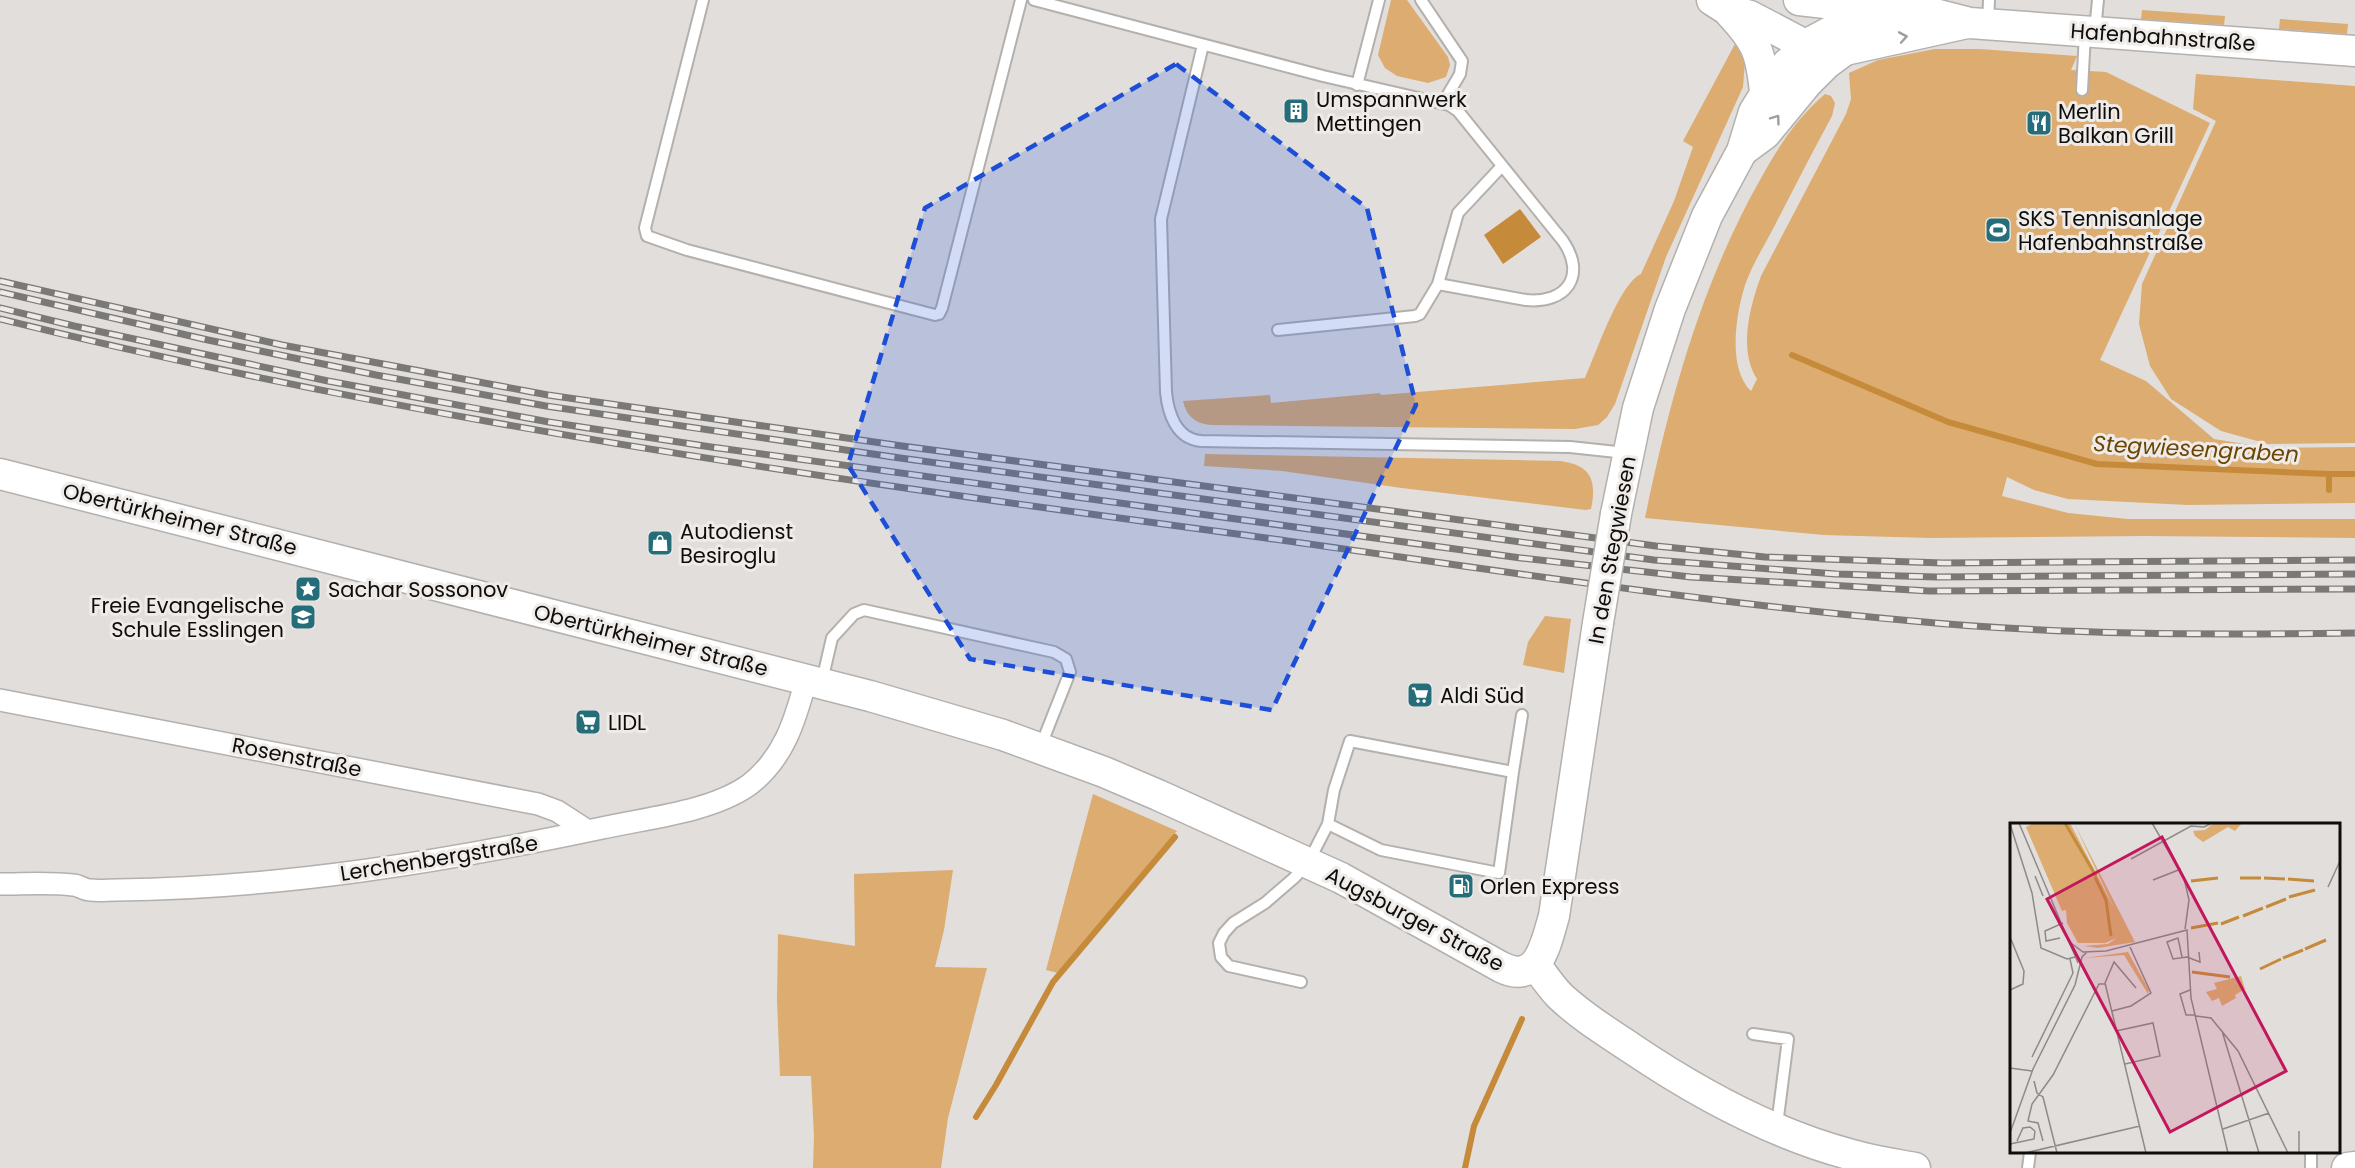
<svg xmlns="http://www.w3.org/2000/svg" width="2355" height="1168" viewBox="0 0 2355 1168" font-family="Poppins,sans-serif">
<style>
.green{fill:#dcac70}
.water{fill:#c58b3b}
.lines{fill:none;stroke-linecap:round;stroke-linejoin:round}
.stream{stroke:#c58b3b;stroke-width:6}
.lane-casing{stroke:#b3b0ad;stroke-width:14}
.street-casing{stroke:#b3b0ad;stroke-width:24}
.secondary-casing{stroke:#b3b0ad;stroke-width:33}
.lane{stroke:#fff;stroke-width:10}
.street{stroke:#fff;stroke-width:21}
.secondary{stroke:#fff;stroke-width:30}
.rail-casing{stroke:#7b7977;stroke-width:7}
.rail{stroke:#eeebe8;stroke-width:4.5;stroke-dasharray:14;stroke-linecap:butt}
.secondary-bridge-casing{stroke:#b3b0ad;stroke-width:33;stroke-linecap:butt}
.secondary-bridge{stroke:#fff;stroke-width:30}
.oneway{stroke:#9f9e9e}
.marked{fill:#1d4ed8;fill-opacity:0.2;stroke:#1d4ed8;stroke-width:4.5;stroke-dasharray:12 8;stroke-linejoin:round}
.labels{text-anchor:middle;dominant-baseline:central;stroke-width:6;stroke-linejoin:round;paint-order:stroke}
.street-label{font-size:21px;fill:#0e0d0c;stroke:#eeebe8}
.poi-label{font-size:21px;fill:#0e0d0c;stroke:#eeebe8;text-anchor:start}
.water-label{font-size:22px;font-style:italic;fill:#6c4504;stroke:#eeebe8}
.inset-river{fill:none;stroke:#c58b3b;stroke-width:3}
.inset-road{fill:none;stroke:#8d8a88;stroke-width:1.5}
.view{fill:#c2185b;fill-opacity:0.15;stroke:#c2185b;stroke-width:3}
.inset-edge{fill:none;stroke:#0e0d0c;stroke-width:3}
</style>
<rect width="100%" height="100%" fill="#e1dedb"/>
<!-- green -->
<path class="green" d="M 1391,0 L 1407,0 L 1448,57 L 1450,65 L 1446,77 L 1428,83 L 1397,76 L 1385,68 L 1378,55 Z
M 2142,10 L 2225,16 L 2224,25 L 2141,19 Z
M 2280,19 L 2348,24 L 2347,34 L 2279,29 Z
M 1735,44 L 1745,62 L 1743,87 L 1666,257 L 1615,404 L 1607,417 L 1598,425 L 1575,429 L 1211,425 C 1196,424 1186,416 1183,401 L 1270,395 L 1271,403 L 1380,393 L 1381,395 L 1585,378 C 1596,354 1619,284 1641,274 L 1674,201 L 1693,147 L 1683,141 Z
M 1935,49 L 1980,49 L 2077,56 L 2071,70 L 2106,72 L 2210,123 L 2100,360 L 2146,381 L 2214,439 L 2269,448 L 2355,447 L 2355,503 L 2188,505 L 2068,499 L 2034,490 L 2007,477 L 2002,496 L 2068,513 L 2128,519 L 2355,519 L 2355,538 L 2145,536 L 1930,538 L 1824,535 L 1645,518 C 1669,402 1701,284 1760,180 C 1778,147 1797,118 1825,94 L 1831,96 L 1835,103 L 1832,116 C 1812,153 1793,190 1774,227 C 1764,246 1752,265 1745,285 C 1736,314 1727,368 1751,391 L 1757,379 C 1738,350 1750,306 1761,276 L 1846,114 L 1851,99 L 1849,73 L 1878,60 Z
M 2196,74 L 2355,86 L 2355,443 L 2268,444 L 2221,431 L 2171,399 L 2150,366 L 2139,324 L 2142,284 L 2216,121 L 2193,109 Z
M 1205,454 L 1560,461 C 1591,465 1597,480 1591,509 L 1586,510 L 1402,488 L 1282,471 L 1204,466 Z
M 1545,616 L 1571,619 L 1564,673 L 1523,665 L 1528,642 Z
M 1093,794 L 1177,831 L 1058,973 L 1046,970 Z
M 953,870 L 944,930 L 935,967 L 987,968 L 948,1118 L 941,1168 L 813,1168 L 814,1136 L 811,1076 L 780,1076 L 777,1000 L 778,934 L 855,946 L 854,874 Z"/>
<!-- water -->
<path class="water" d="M 1520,209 L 1541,237 L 1503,264 L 1484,235 Z"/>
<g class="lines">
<!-- stream -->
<path class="stream" d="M 1792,355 L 1948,422 L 2097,464 L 2329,474
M 2329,490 L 2329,474 L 2355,474
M 976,1117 L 996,1085 L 1053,982 L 1175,837
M 1465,1168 L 1474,1126 L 1522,1019"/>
<!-- lane casing -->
<g class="lane-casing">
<path id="lane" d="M 703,0 L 645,228 L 647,236 L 687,250 L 935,315 L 939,314 L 942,308 L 1021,0
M 1034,0 L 1323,76 L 1449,105 L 1458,111 L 1563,241 C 1587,276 1566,304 1526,300 L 1438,284 L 1420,314 L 1415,316 L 1278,330
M 1421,0 L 1462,61 L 1460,74 L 1443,103
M 1988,24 L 1989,0
M 2095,30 L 2098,0
M 1203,45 L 1161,219 L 1166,392 C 1168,413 1176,439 1201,441 L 1570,447 L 1626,453
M 1357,85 L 1379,0
M 2082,90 L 2085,34
M 1438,284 L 1458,213 L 1502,166
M 822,681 L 832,638 L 854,614 L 864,610 L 1054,652 L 1066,659 L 1070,672 L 1040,748
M 1513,772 L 1522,715
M 1301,982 L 1229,966 L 1221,957 L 1219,943 L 1224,933 L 1233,923 L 1265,903 L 1294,878 L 1308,863 L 1328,824 L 1334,790 L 1350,741 L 1513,772 L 1499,873 L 1381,850 L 1328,824
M 1753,1034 L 1788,1039 L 1777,1125
M 2028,1168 L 2030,1152
M 2311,1168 L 2311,1152"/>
</g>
<!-- street casing -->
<g class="street-casing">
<path id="street" d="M 0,700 L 538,804 L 557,811 L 588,831
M 0,884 C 24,884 49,882 73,885 C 79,885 84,890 90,890 C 99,891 108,890 117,890 C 281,888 442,862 602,828 C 647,818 711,812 749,785 C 784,758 795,721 806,680"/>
</g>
<!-- secondary casing -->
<g class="secondary-casing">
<path id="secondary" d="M 1712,0 L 1726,9 L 1750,16 L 1807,46 L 1845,50 L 1967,23
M 1799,0 L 1834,4 L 1878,4
M 1730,13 C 1757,42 1761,53 1765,92
M 1742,151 L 1765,134 L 1807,83 L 1826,64 L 1845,50
M 0,474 L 870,696 L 1003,735 L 1104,772 L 1158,795 L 1341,878 L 1501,967 C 1539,986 1546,943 1554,916 L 1598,623
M 1616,514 L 1638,408 L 1670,309 L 1707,216 L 1742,151 L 1754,112 L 1773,81 L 1787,64 L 1813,41 L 1843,25 L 1863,17 L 1897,11 L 1923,11 L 1970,23 L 2355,51
M 1535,964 C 1543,975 1551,987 1560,996 C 1581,1016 1607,1032 1631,1048 C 1699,1094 1772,1134 1852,1155 C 1873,1161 1894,1164 1915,1168
M 2347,1168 L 2355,1167"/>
</g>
<!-- lane -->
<use href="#lane" class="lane"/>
<!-- street -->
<use href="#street" class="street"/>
<!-- secondary -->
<use href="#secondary" class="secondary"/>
<!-- rail casing -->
<g class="rail-casing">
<path id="rail" d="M 0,281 L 282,345 L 548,395 L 902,446 L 1656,546 L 1765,557 L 1943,563 L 2355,560
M 0,292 L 208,340 L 376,375 L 546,406 L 900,458 L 1654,560 L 1836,574 L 1936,577 L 2355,574
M 0,308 L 74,326 L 328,381 L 549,422 L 711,447 L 1521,558 L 1691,577 L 1929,591 L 2355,589
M 0,319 C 407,420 822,478 1237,534 C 1462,565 1687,601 1913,621 C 2060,635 2208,635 2355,633"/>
</g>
<!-- rail -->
<use href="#rail" class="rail"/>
<!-- secondary-bridge casing -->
<g class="secondary-bridge-casing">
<path id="secondary-bridge" d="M 1598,623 L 1616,514"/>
</g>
<!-- secondary-bridge -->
<use href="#secondary-bridge" class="secondary-bridge"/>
</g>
<!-- one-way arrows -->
<defs><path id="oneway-chevron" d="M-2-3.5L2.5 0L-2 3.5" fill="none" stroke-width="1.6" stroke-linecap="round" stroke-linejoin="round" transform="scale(1.5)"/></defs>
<g class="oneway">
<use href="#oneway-chevron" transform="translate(1903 37) rotate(-10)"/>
<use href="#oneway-chevron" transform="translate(1776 119) rotate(-54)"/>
</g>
<!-- marked area -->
<path class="marked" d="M 1176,64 L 1367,208 L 1416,405 L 1272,710 L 970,659 L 848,465 L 925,208 Z"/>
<!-- icons -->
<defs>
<g id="building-square" transform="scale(1.35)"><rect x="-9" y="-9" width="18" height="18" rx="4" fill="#256d79" stroke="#eeebe8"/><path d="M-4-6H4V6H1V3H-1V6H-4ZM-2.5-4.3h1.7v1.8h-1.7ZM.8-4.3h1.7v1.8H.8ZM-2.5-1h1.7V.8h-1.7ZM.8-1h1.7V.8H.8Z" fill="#fff"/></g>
<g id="restaurant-square" transform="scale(1.35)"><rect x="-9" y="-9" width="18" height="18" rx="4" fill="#256d79" stroke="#eeebe8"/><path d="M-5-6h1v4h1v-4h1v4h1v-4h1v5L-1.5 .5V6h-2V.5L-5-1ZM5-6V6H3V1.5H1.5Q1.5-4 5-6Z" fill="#fff"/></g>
<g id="stadium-square" transform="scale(1.35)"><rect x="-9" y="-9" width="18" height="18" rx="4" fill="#256d79" stroke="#eeebe8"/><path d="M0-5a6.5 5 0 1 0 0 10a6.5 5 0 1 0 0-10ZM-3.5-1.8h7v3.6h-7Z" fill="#fff"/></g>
<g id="shop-square" transform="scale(1.35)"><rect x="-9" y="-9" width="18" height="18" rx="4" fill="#256d79" stroke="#eeebe8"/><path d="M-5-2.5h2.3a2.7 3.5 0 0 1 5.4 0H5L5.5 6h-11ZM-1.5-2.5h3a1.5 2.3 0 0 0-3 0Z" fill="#fff"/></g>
<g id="sight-square" transform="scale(1.35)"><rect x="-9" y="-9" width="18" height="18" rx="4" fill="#256d79" stroke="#eeebe8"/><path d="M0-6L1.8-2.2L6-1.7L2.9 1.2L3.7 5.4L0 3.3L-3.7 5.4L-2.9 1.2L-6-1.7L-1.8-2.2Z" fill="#fff"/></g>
<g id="school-square" transform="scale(1.35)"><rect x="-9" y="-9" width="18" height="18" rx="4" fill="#256d79" stroke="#eeebe8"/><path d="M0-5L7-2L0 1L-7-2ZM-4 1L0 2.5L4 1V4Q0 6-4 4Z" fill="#fff"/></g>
<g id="supermarket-square" transform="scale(1.35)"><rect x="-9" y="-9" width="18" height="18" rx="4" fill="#256d79" stroke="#eeebe8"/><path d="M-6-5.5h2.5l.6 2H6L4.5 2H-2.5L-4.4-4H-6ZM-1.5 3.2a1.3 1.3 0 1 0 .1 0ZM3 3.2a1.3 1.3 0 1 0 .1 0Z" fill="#fff"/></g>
<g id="fuel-square" transform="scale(1.35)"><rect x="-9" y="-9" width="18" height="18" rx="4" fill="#256d79" stroke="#eeebe8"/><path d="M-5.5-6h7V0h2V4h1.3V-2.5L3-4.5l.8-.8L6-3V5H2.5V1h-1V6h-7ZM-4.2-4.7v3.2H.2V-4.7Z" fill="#fff"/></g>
</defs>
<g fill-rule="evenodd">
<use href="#building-square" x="1296" y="111"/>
<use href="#restaurant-square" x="2039" y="123"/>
<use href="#stadium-square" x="1998" y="230"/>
<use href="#shop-square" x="660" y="543"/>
<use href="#sight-square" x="308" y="589"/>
<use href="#school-square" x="303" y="617"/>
<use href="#supermarket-square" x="1420" y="695"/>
<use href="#supermarket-square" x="588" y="722"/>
<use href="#fuel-square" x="1461" y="886"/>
</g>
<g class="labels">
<!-- street labels -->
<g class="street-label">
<text transform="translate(2163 37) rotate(4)">Hafenbahnstraße</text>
<text transform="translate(180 519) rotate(14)">Obertürkheimer Straße</text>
<text transform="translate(1612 550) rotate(-80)">In den Stegwiesen</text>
<text transform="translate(651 640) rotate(14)">Obertürkheimer Straße</text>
<text transform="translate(297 757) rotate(11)">Rosenstraße</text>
<text transform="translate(439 858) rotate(-9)">Lerchenbergstraße</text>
<text transform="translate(1415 919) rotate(28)">Augsburger Straße</text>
</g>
<!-- poi labels -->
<g class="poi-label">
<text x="1316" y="99">Umspannwerk<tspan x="1316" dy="24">Mettingen</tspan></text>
<text x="2058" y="111">Merlin<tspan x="2058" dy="24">Balkan Grill</tspan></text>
<text x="2018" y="218">SKS Tennisanlage<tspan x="2018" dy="24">Hafenbahnstraße</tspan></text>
<text x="680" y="531">Autodienst<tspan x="680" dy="24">Besiroglu</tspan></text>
<text x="328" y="589">Sachar Sossonov</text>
<text x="284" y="605" text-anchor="end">Freie Evangelische<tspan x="284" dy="24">Schule Esslingen</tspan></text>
<text x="1440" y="695">Aldi Süd</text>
<text x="608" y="722">LIDL</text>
<text x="1480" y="886">Orlen Express</text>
</g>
<!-- water labels -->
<g class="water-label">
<text transform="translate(2196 449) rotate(3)">Stegwiesengraben</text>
</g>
</g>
<!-- overview -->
<g transform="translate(2010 823)">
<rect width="330" height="330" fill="#e1dedb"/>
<path d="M 24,0 L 60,0 L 104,85 L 64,0 L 125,119 L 88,125 L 74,123 L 98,121 L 107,115 L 95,120 L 68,120 L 57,100 L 56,87 L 52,88 L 16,4 ZM 204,0 L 232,0 L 225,8 L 218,4 L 193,19 L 185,13 L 183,8 L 195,7 ZM 118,129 L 139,167 L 138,171 L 114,132 L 74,135 ZM 231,153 L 235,166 L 225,172 L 226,175 L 212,183 L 209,175 L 202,178 L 196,169 L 207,166 L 204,160 Z" fill="#dcac70"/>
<path class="inset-river" d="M 55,0 L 86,53M 85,54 L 96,77 L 101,113M 230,55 L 251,55M 254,55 L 275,56M 278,56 L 304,58M 181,58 L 208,55M 279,74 L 305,67M 256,84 L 276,76M 233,93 L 253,85M 211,101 L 229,94M 181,105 L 208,100M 295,126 L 316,117M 273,135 L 293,127M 250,146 L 271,136M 182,149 L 220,154"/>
<path class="inset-road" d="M 9,0 L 68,140M 142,0 L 174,55 L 179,77 L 175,106M 0,1 L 22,70 L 31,125 L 57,136 L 65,134M 121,36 L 181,3 L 194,4 L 202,0M 25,53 L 33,73M 143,57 L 171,46M 318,64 L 330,38M 0,114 L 14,148 L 13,161 L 0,167M 50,115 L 36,118 L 35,108 L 53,100M 61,120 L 73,129 L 96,128 L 177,107 L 181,175 L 218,330M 172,134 L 168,115 L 157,119 L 163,136 L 177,134 L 190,139 L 189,129M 126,165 L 104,139 L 95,160 L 136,330M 180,167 L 170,171 L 176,192 L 185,192M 102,188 L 121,183 L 141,170 L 120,124M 186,193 L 201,195 L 228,228 L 278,330M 106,208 L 143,200 L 150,233 L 115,241M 212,208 L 249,330M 22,234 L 63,150 L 60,136M 0,245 L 22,248M 24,258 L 27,270 L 33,274 L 47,330M 213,306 L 259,290M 289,308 L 289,330M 0,310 L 23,246 L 65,162 L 72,134 L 77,129M 7,318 L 13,305 L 20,304 L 25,308M 33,318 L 28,300 L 18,298 L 22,281 L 43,252 L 89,161 L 95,161M 0,321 L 24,316 L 25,308M 15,330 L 130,303"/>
<path class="view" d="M 152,14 L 276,248 L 160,309 L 37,76 Z"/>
<rect width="330" height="330" class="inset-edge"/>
</g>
</svg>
